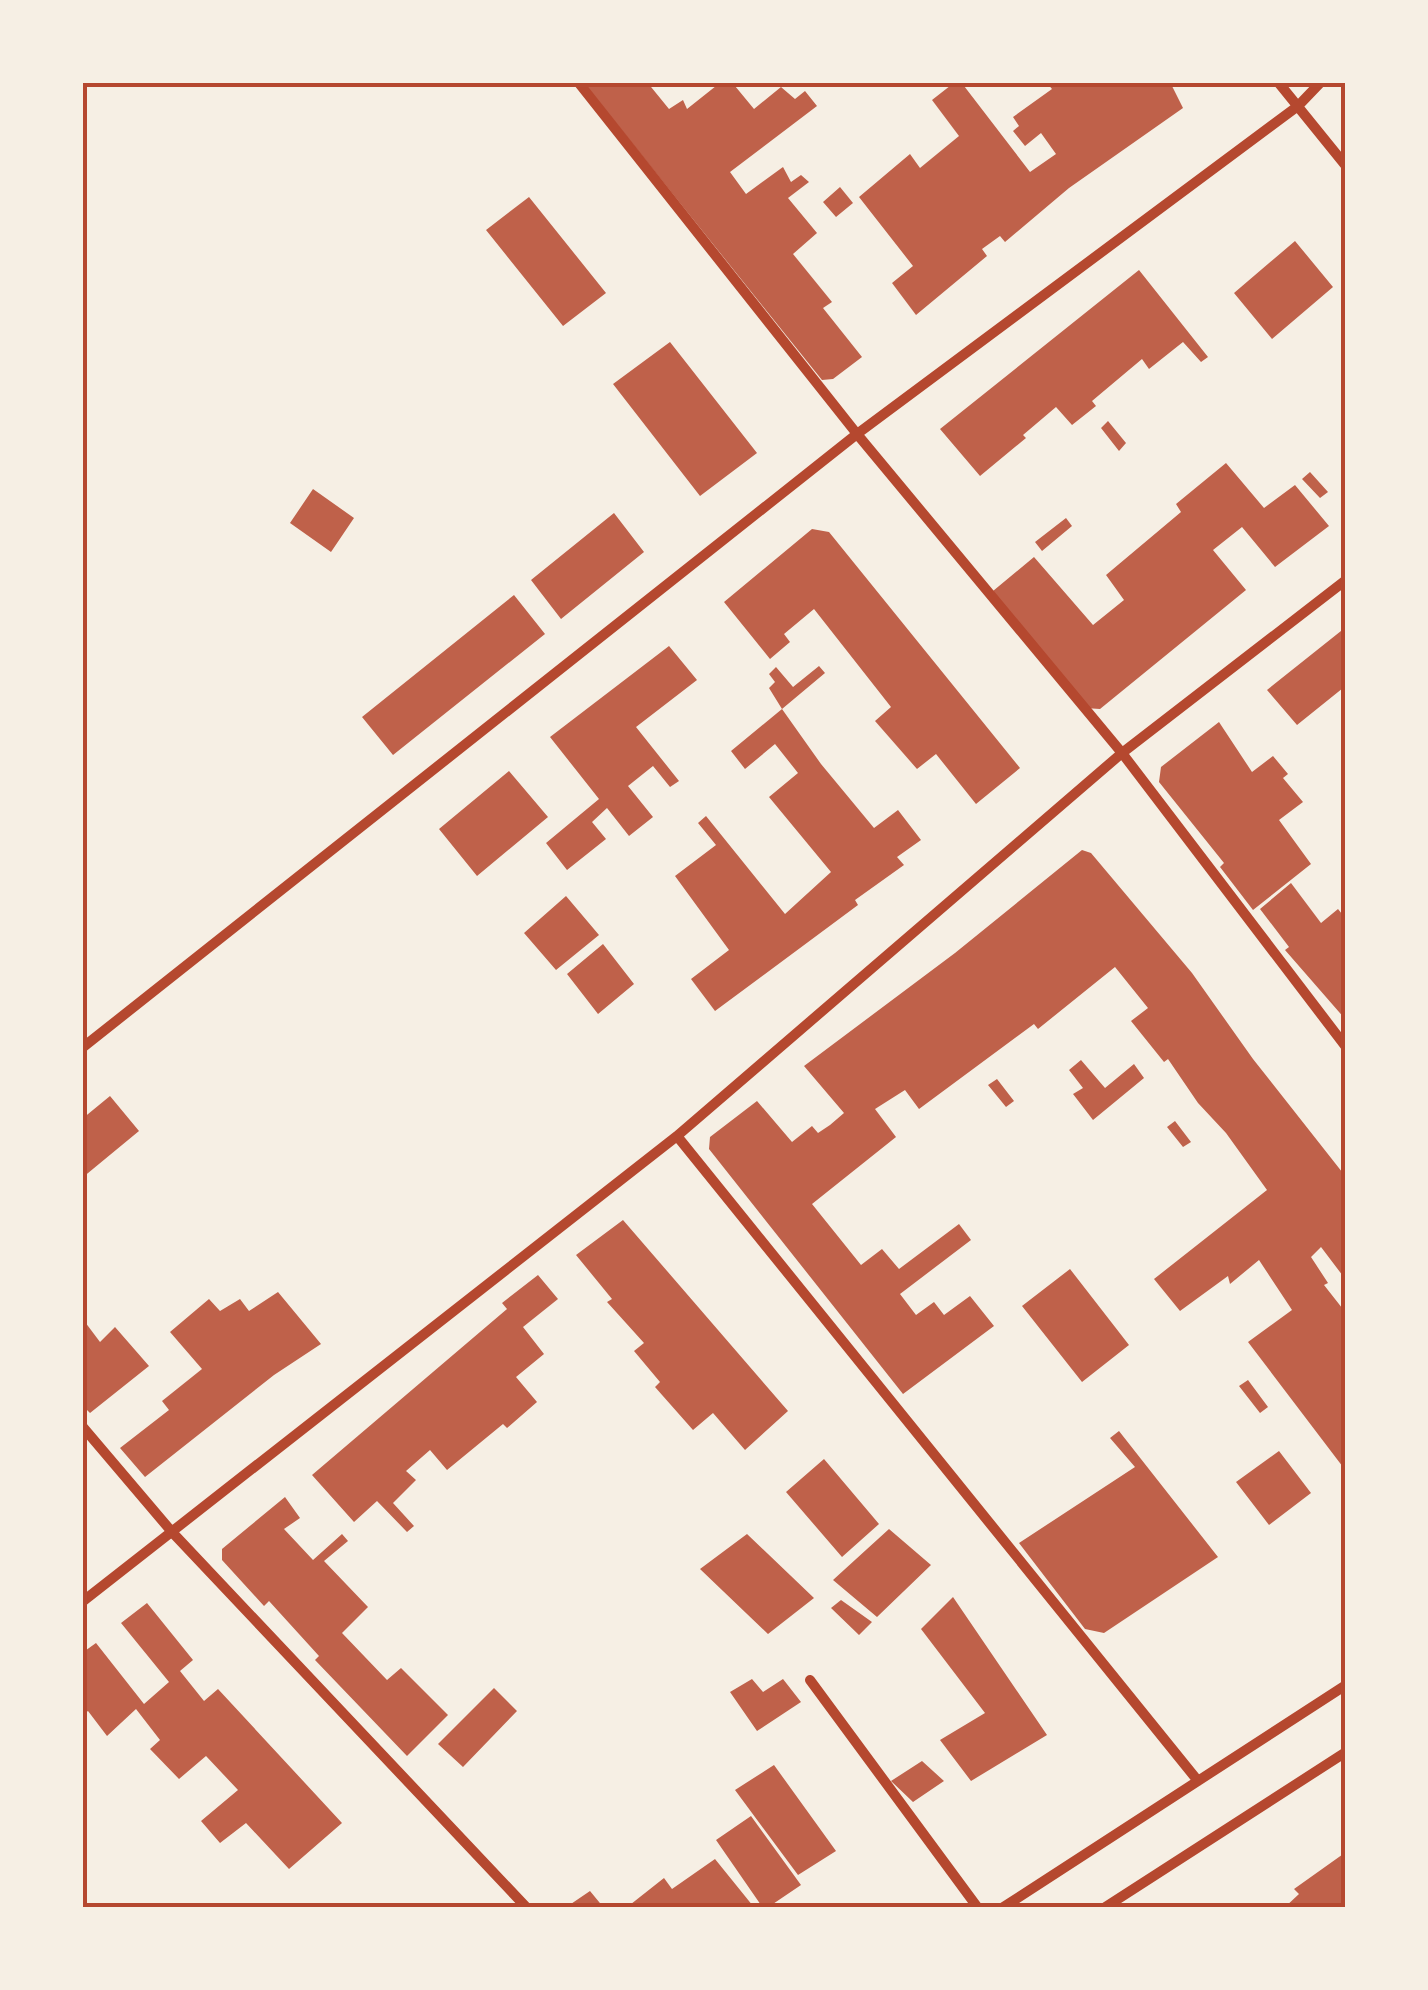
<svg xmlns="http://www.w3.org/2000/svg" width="1428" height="1990" viewBox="0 0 1428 1990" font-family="Jost,sans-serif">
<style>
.building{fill:#bf614a}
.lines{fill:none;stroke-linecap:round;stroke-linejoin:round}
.minor{stroke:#b5482f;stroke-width:10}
.neatline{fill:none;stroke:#b5482f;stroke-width:4}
</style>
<rect width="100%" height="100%" fill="#f6efe4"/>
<!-- building -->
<path class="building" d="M 583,82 L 647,82 L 669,109 L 683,100 L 687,109 L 721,82 L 740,82 L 735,86 L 754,109 L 781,87 L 795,99 L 805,91 L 817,106 L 730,172 L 746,194 L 783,167 L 791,182 L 801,175 L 809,182 L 788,198 L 817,233 L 793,254 L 832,302 L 823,308 L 862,357 L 833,379 L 822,380 Z
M 955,82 L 961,82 L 1030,172 L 1056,154 L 1041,133 L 1025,146 L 1013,131 L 1019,126 L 1013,117 L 1052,89 L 1046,82 L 1170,82 L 1183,108 L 1069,188 L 1005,242 L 1000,236 L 982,249 L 987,256 L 916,315 L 892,283 L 913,266 L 859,197 L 910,154 L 920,168 L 959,136 L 932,100 Z
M 840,187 L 853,203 L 836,217 L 823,202 Z
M 529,197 L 606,293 L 563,326 L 486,230 Z
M 1295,241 L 1333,287 L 1272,339 L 1234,293 Z
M 1139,270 L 1208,357 L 1201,362 L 1183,342 L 1149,369 L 1142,359 L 1092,401 L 1096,406 L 1072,425 L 1056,407 L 1023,435 L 1026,438 L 980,476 L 940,429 Z
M 670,342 L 757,453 L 700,496 L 613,384 Z
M 1108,421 L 1126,443 L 1119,451 L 1101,428 Z
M 1226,463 L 1264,508 L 1295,485 L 1329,526 L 1275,567 L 1242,527 L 1213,550 L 1246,590 L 1100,709 L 1085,708 L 993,591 L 1034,557 L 1093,625 L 1124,600 L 1106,575 L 1181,512 L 1176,504 Z
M 1310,472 L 1328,492 L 1320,498 L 1302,479 Z
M 313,489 L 354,518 L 331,552 L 290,523 Z
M 614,513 L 644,552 L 561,619 L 531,580 Z
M 1066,518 L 1072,526 L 1042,551 L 1035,542 Z
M 812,529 L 829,532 L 1020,768 L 976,804 L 936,754 L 917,769 L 875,721 L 891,707 L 814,609 L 784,634 L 790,642 L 770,659 L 724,602 Z
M 514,595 L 545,634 L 393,755 L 362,717 Z
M 1346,627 L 1346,690 L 1343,688 L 1297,725 L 1267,690 Z
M 669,646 L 697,680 L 636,727 L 679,781 L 670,787 L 653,766 L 628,786 L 653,817 L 629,836 L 607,808 L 592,822 L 606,839 L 567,870 L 546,843 L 599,799 L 550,737 Z
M 819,666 L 825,673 L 782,709 L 821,764 L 874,828 L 898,810 L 921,840 L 897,857 L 904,865 L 855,900 L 858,905 L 715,1011 L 691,979 L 729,950 L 675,876 L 716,845 L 698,823 L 706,816 L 785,914 L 831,872 L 769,797 L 798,773 L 775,744 L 745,769 L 731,751 L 782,709 L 769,688 L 775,682 L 769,674 L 776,667 L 793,687 Z
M 1219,722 L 1252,772 L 1273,756 L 1288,774 L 1283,778 L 1303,802 L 1279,820 L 1311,864 L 1253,910 L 1220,867 L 1224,863 L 1159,782 L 1161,767 Z
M 509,771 L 548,817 L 477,876 L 439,829 Z
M 1082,850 L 1091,853 L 1192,973 L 1253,1059 L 1346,1177 L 1346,1280 L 1321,1247 L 1311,1257 L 1328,1283 L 1324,1285 L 1346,1313 L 1346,1471 L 1248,1342 L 1292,1310 L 1259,1260 L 1230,1284 L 1228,1276 L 1180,1311 L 1154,1279 L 1267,1190 L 1226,1133 L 1198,1103 L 1168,1059 L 1164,1062 L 1131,1021 L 1148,1008 L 1115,967 L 1038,1029 L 1034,1024 L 919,1109 L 905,1090 L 875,1109 L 896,1137 L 812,1204 L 861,1265 L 882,1249 L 899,1269 L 959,1224 L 971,1240 L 900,1294 L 916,1315 L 934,1302 L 944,1315 L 970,1296 L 994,1326 L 903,1394 L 709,1149 L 710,1137 L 757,1101 L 792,1142 L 812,1126 L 818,1133 L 830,1125 L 844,1113 L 804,1066 L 955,953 Z
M 1291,883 L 1321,923 L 1338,909 L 1346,919 L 1346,1020 L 1285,950 L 1289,947 L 1260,909 Z
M 566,896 L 599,935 L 556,970 L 524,933 Z
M 603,944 L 634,984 L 598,1014 L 567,974 Z
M 1081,1060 L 1105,1088 L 1134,1064 L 1144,1078 L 1093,1120 L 1073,1094 L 1083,1088 L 1069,1070 Z
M 997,1079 L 1014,1101 L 1006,1107 L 988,1085 Z
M 110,1096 L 139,1131 L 82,1178 L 82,1119 Z
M 1175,1121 L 1191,1142 L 1183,1147 L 1167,1127 Z
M 623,1220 L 788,1411 L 745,1450 L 713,1413 L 693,1430 L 655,1387 L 660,1382 L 634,1351 L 644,1343 L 607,1302 L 612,1299 L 576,1255 Z
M 1070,1269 L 1129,1345 L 1082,1382 L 1022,1306 Z
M 538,1275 L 558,1299 L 523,1327 L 544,1354 L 516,1377 L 537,1402 L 507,1428 L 503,1424 L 447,1470 L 430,1450 L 406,1471 L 416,1480 L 393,1503 L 414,1526 L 407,1532 L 377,1501 L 354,1522 L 312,1475 L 507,1309 L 502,1303 Z
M 278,1292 L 321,1344 L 274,1375 L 145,1477 L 120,1448 L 169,1410 L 162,1401 L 202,1369 L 170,1332 L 209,1299 L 220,1311 L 240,1299 L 249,1311 Z
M 82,1318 L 100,1342 L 115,1327 L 149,1366 L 90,1413 L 82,1405 Z
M 1248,1380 L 1268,1407 L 1260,1413 L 1239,1386 Z
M 1119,1431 L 1218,1557 L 1104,1633 L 1085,1629 L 1019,1543 L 1135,1467 L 1110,1438 Z
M 1279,1451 L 1311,1493 L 1269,1525 L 1236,1482 Z
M 824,1459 L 879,1524 L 842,1557 L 786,1492 Z
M 285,1497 L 300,1518 L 284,1529 L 313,1560 L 342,1534 L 348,1541 L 324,1561 L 368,1607 L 342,1633 L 387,1680 L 401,1668 L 448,1715 L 407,1756 L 315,1660 L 319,1656 L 269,1601 L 264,1606 L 222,1560 L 222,1549 Z
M 889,1529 L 931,1565 L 877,1617 L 833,1580 Z
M 747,1534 L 814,1598 L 768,1634 L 700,1569 Z
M 953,1597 L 1047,1735 L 971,1781 L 940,1740 L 985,1713 L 921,1629 Z
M 841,1600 L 872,1622 L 859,1635 L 831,1608 Z
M 147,1603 L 193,1660 L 180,1671 L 204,1701 L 218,1689 L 342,1823 L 289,1869 L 246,1823 L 220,1843 L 201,1821 L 238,1790 L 206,1756 L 179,1779 L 150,1749 L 160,1740 L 136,1709 L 107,1736 L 88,1711 L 82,1715 L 82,1653 L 96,1643 L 144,1704 L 169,1682 L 121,1623 Z
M 752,1679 L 763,1692 L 783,1679 L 801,1702 L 757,1731 L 730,1692 Z
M 494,1688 L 517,1711 L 463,1767 L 438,1744 Z
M 922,1761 L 944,1781 L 913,1802 L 891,1781 Z
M 774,1765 L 836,1851 L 798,1875 L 735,1790 Z
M 751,1816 L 801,1885 L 767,1908 L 763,1908 L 716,1840 Z
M 1346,1852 L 1346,1908 L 1284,1908 L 1299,1894 L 1294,1889 Z
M 715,1859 L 753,1906 L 626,1908 L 664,1878 L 672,1889 Z
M 590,1891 L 604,1908 L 565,1908 Z"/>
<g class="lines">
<!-- minor -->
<path class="minor" d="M 578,82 L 857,434 L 1122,753 L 1346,1047
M 1278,82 L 1346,166
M 82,1048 L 857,434 L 1298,106 L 1321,82
M 677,1136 L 1198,1781
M 82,1426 L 172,1532 L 527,1908
M 82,1602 L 677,1136 L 1122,753 L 1346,580
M 810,1680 L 978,1908
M 1002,1908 L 1346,1685
M 1104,1908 L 1346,1752"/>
</g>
<!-- border -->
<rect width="1428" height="1990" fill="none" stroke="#f6efe4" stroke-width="170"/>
<rect x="85" y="85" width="1258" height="1820" class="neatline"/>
</svg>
